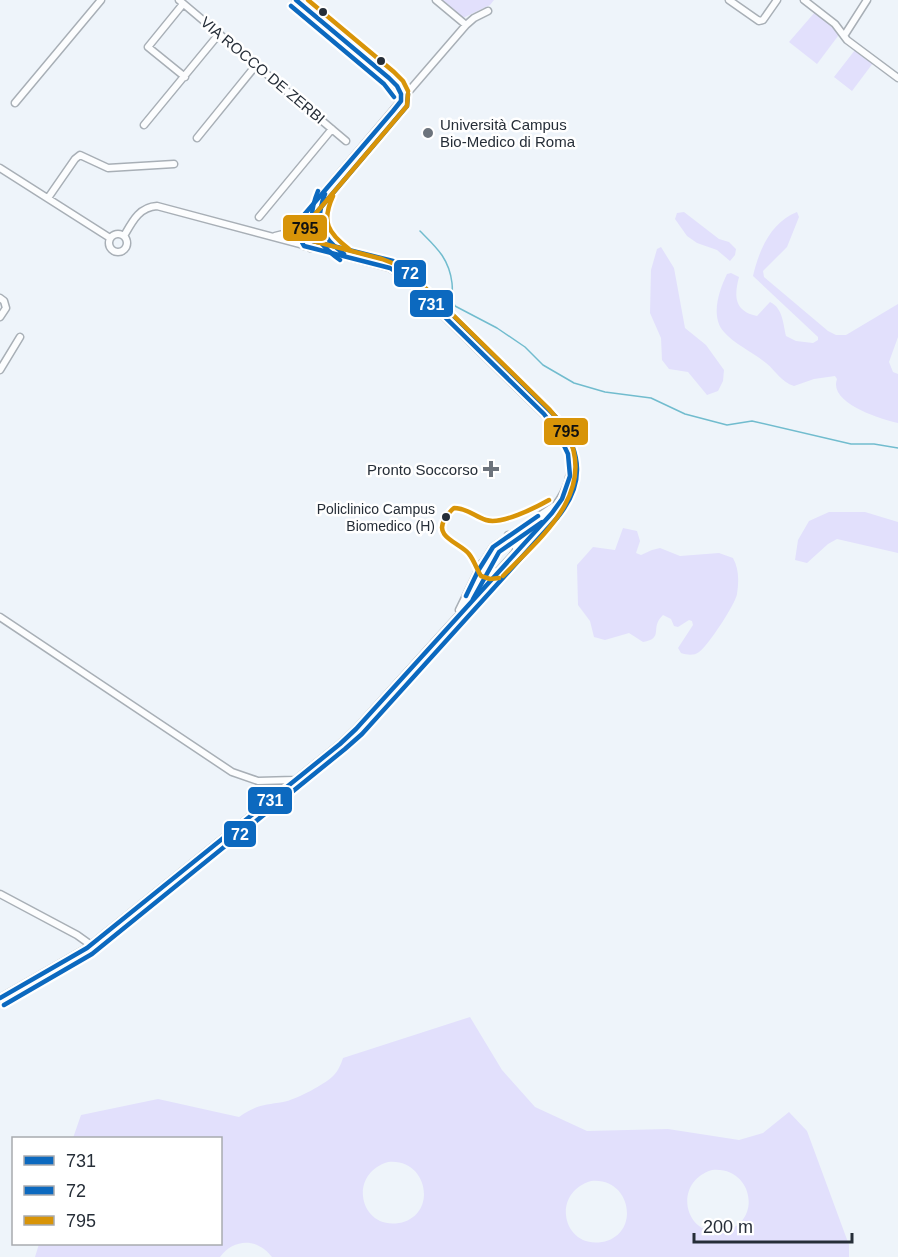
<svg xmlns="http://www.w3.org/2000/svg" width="898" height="1257" viewBox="0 0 898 1257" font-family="Helvetica,sans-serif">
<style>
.green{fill:#e2e0fc;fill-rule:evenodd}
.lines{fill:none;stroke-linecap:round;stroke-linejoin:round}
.stream{stroke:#71bcce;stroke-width:1.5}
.minor-casing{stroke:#a8afb6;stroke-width:9}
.minor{stroke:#fcfdfe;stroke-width:6}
.bus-1-casing{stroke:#fff;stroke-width:9}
.bus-2-casing{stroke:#fff;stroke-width:9}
.bus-3-casing{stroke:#fff;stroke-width:9}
.bus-1{stroke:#0c69bf;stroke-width:4.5}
.bus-2{stroke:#0c69bf;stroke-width:4.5}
.bus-3{stroke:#d89408;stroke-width:4.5}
.bus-dot{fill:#262e38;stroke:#fff;stroke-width:2}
.poi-dot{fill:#6c737c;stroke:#fff;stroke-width:2}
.labels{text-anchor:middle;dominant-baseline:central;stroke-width:5;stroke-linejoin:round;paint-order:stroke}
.bus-label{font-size:14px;fill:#262e38;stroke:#fff;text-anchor:end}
.street-label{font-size:15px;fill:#262e38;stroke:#fff}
.poi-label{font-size:15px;fill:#262e38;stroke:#fff;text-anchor:start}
.line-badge{stroke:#fff;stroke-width:2}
.badge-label{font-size:16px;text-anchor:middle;font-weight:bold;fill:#fff}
.pale-badge-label{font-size:16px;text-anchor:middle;font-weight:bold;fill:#111}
</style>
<rect width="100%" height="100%" fill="#eef4fa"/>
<!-- green -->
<path class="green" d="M 441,0 L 494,0 L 490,5 L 463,18 Z
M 815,12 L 838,32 L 838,36 L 817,64 L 789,42 Z
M 855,50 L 873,63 L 852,91 L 834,77 Z
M 684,212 L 719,239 L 729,242 L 736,249 L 735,255 L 730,261 L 717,250 L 697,243 L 687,236 L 675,219 L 677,213 Z
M 797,212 L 799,217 L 787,247 L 763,271 L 764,277 L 828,331 L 836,335 L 846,335 L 898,304 L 898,337 L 889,362 L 893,372 L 898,374 L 898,423 C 881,419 828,403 837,379 L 835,376 L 814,379 L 794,386 C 781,382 776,371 766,363 C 754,353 733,343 724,332 C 710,317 719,290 727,274 L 731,273 L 739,277 C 734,296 734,311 757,316 L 770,302 C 783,308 783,324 786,336 L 796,341 L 813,343 L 818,340 L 818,337 L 753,276 C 759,250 771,222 797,212 Z
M 661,247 L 674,268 L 685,328 L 706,345 L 724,370 L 723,381 L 718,391 L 707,395 L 688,372 L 669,369 L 662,360 L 661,338 L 650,313 L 651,270 L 657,249 Z
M 829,512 L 865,512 L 898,522 L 898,553 L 837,539 L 828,544 L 807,563 L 795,560 L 798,540 L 809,521 Z
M 623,528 L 637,531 L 640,541 L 636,553 L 641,555 L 652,550 L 660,548 L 680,556 L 719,553 L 733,558 C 739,569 739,581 737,594 C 736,603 708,646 699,652 C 694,656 687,655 681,653 L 678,648 L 693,625 L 692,621 L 689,620 L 678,627 L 674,626 L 671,619 L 663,615 C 649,628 665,638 643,642 L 629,633 L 605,640 L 594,637 L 590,621 L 578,605 L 577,565 L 593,547 L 615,550 Z
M 470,1017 L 502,1070 L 535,1107 L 587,1131 L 668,1129 L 739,1140 L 763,1133 L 789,1112 L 807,1131 L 849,1245 L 849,1257 L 272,1257 C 258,1238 234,1238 220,1257 L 35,1257 L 39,1244 L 220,1244 L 220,1138 L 73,1138 L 81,1115 L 158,1099 L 239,1117 C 256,1105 264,1105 283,1102 C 295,1100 326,1084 334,1075 C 338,1071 341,1064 343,1058 ZM 388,1162 C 429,1158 438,1216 399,1223 C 360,1230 347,1174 388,1162 ZM 712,1170 C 754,1166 763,1224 723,1231 C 684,1238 672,1182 712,1170 ZM 591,1181 C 632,1177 641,1235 602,1242 C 563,1249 550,1193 591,1181 Z"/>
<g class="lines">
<!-- stream -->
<path class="stream" d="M 420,231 C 436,247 449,258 452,283 C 453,292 451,297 455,306 L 497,328 L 525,347 L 543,365 L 574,383 L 605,392 L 651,398 L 685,414 L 727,425 L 752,421 L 851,444 L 874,444 L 898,448"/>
<!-- minor casing -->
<g class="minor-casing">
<path id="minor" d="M 179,0 L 346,141
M 296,0 L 389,78 L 397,86 L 401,94
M 436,0 L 466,25
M 729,0 L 759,21 L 763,20 L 777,0
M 804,0 L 835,24 L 847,40 L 898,78
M 183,4 L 148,47 L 185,77
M 844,36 L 867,0
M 401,94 L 409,91 L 466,25 L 474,18 L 488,11
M 15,103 L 101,0
M 144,125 L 219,34
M 197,138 L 257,64
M 0,168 L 110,238
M 48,198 L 75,159 L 80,155 L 108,168 L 174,164
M 259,217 L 332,129
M 301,219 C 319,218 317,227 325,238 C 330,245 337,250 344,254
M 297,223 L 298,235 L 304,246
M 319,224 L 320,203 L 324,196
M109 243a9 9 0 1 1 18 0a9 9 0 1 1-18 0Z
M 275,236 L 287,233 L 301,219 L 401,101 L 401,94
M 310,248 L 317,243 L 321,232
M 0,298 L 4,301 L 6,308 L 0,317
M 0,370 L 20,337
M 508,535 L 516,538 L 516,550
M 482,563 L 487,572 L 498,571
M 459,610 L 478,571 L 493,547 L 554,506
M 0,617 L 232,772 L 258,781 L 294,780
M 0,894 L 77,935 L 91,945
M 0,998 L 87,948 L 340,744 L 356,729 L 532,534 C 566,495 588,471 551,421 L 405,278 L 390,268 L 157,206 C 139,207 132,222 124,236"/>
</g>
<!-- minor -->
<use href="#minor" class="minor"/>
<!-- bus-1 casing -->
<g class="bus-1-casing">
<path id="bus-1" d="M 296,0 L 389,78 L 397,86 L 401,94
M 325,194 C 314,222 321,237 344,254
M 466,596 L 478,571 L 493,547 L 538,516
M 0,998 L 87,948 L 340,744 L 356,729 L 552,513 L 562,499 L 570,476 L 568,454 L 558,433 L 544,414 L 405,278 L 390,268 L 304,246 L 298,235 L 297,223 L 393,111 L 401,101 L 401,94"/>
</g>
<!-- bus-2 casing -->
<g class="bus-2-casing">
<path id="bus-2" d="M 291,6 L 384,84 L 394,97
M 318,191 C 305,222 313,241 340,260
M 473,599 L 499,552 L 542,522
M 4,1005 L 92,954 L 345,749 L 362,734 L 557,518 C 585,484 582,454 558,419 L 410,273 L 393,261 L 309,240 L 305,233 L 305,226 L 407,106 L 408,94"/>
</g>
<!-- bus-3 casing -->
<g class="bus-3-casing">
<path id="bus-3" d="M 308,0 L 394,72 L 403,81 L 408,91
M 408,94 L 407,106 L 305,226 L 305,233 L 309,240 L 382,259 L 405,268 L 549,409 C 556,417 564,426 568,435 C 596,494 540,538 503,576
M 333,196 C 321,222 328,233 349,249
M 499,578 L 490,579 L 481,576 C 477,570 474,560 469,554 C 460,543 433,537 445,519 C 448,514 450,511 454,508 C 467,508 474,516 486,520 C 501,525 535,508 549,500"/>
</g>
<!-- bus-1 -->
<use href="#bus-1" class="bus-1"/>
<!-- bus-2 -->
<use href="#bus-2" class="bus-2"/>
<!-- bus-3 -->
<use href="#bus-3" class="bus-3"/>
</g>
<!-- markers -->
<g class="bus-dot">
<circle cx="323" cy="12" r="5"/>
<circle cx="381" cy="61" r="5"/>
<circle cx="446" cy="517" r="5"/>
</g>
<g class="poi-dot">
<circle cx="428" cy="133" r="6"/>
<path d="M488 460h6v6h6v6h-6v6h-6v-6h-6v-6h6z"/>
</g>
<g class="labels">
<!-- bus labels -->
<g class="bus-label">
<text x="435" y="509">Policlinico Campus<tspan x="435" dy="17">Biomedico (H)</tspan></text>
</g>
<!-- street labels -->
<g class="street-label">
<text transform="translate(263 70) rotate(40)">VIA ROCCO DE ZERBI</text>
</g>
<!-- poi labels -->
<g class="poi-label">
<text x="440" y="124">Università Campus<tspan x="440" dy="17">Bio-Medico di Roma</tspan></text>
<text x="478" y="469" text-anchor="end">Pronto Soccorso</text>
</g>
</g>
<g class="line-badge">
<rect x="282" y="214" width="46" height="28" rx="6" fill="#d89408"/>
<rect x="393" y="259" width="34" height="29" rx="6" fill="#0c69bf"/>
<rect x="409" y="289" width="45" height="29" rx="6" fill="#0c69bf"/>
<rect x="543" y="417" width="46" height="29" rx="6" fill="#d89408"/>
<rect x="247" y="786" width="46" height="29" rx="6" fill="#0c69bf"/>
<rect x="223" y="820" width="34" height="28" rx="6" fill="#0c69bf"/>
</g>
<g class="badge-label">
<text x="410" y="279">72</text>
<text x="431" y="310">731</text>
<text x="270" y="806">731</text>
<text x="240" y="840">72</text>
</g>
<g class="pale-badge-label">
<text x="305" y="234">795</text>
<text x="566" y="437">795</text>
</g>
<!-- legend -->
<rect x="12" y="1137" width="210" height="108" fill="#ffffff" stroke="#a8abaf" stroke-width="1.5"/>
<rect x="24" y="1156" width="30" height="9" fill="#0c69bf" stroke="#a8abaf" stroke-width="1.5"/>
<text x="66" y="1167" font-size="18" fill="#262e38">731</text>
<rect x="24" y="1186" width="30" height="9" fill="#0c69bf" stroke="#a8abaf" stroke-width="1.5"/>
<text x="66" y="1197" font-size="18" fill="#262e38">72</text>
<rect x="24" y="1216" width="30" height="9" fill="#d89408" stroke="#a8abaf" stroke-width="1.5"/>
<text x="66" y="1227" font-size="18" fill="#262e38">795</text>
<!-- scale -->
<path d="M694 1233v9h158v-9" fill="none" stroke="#262e38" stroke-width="3"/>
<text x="703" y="1233" font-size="18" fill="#262e38" stroke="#ffffff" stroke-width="4.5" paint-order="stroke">200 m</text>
</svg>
